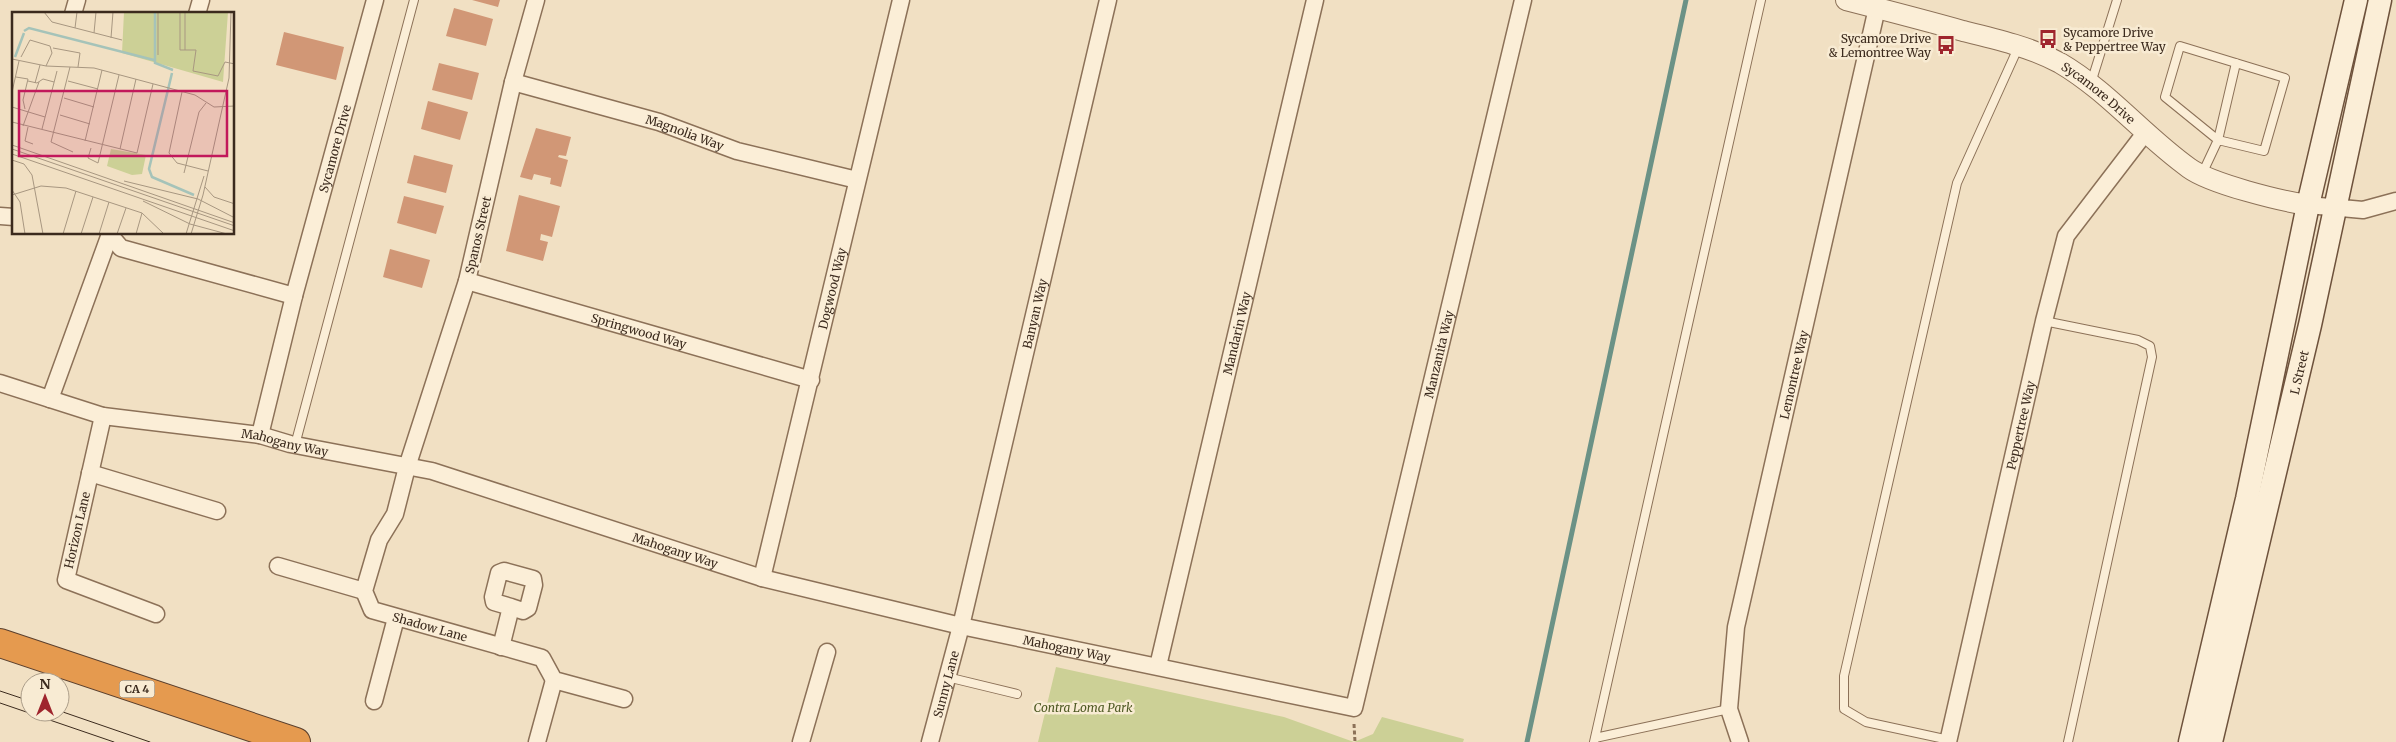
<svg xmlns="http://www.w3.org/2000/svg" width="2396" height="742" viewBox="0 0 2396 742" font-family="Merriweather,serif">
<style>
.green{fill:#ccd096}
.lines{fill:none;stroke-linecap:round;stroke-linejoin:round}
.stream{stroke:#6b9286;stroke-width:5}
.building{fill:#d19776}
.service-casing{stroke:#8c7158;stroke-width:10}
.minor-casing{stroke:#8c7158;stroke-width:19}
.tertiary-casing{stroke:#8c7158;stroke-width:22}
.secondary-casing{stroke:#6e523c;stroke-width:25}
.motorway-casing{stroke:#5a3f2d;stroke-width:30}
.path{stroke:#8c7158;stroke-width:3;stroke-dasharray:4 2.5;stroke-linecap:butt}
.service{stroke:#fbeed7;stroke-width:8}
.minor{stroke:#fbeed7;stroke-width:16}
.tertiary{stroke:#fbeed7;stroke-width:20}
.secondary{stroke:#fbeed7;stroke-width:22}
.motorway{stroke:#e59a4f;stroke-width:28}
.tram{stroke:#3b2a1d;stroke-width:1}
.labels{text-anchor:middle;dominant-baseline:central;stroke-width:5;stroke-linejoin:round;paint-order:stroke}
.shield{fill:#f8ebd3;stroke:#746454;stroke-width:1}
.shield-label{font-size:11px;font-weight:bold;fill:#3b2a1d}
.poi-label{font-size:12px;fill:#3b2a1d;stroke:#f8ebd3;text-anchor:start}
.street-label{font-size:12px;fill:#3b2a1d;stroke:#f8ebd3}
.park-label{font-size:12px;font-style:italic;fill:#4e5923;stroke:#f8ebd3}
.inset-river{fill:none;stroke:#a5c3b9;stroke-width:2.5}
.inset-road{fill:none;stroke:#a89781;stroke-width:1}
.view{fill:#c2185b;fill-opacity:0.15;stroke:#c2185b;stroke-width:2.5}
.inset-edge{fill:none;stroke:#3b2a1d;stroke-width:2.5}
</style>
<rect width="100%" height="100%" fill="#f1e0c3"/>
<!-- green -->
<path class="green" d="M 1056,667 L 1284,717 L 1354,742 L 1038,742 Z
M 1382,717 L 1464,739 L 1463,742 L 1354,742 L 1373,734 Z"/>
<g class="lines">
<!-- stream -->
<path class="stream" d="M 1527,742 L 1686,0"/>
</g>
<!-- building -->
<path class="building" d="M 472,0 L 500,0 L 498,7 Z
M 454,8 L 493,19 L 486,46 L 446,36 Z
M 284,32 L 344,47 L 336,80 L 276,65 Z
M 439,63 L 479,73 L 472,100 L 432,90 Z
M 428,101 L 468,112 L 460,140 L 421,129 Z
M 536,128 L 571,137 L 566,156 L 559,155 L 558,157 L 568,160 L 561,187 L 550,184 L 551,178 L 534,174 L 532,180 L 520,177 Z
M 414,155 L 453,165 L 446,193 L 407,183 Z
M 519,195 L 560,206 L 552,237 L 541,234 L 540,240 L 548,242 L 543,261 L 506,251 Z
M 404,196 L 444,206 L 436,234 L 397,223 Z
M 390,249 L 430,260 L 422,288 L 383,277 Z"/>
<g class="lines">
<!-- service casing -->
<g class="service-casing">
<path id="service" d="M 2091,83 L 2117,0
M 2202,174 L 2218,140 L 2264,151 L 2285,78 L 2180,46 L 2165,97 L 2218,140 L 2236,63
M 2044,321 L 2138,340 L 2150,346 L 2152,357 L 2068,742
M 295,445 L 414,0
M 947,677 L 1017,694
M 1595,738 L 1729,709
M 1949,740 L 1866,722 L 1844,709 L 1844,676 L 1957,183 L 2018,48
M 1594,742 L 1761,0"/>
</g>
<!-- minor casing -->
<g class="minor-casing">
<g id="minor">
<path id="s1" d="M 536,0 L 513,82 L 467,281 L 407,467 L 395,514 L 379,540 L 364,591 L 372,610 L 542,658 L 554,680 L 624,699"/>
<path d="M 73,14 L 77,0"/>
<path d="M 197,14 L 201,0"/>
<path id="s2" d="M 513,82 L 659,122 L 737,151 L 857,180"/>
<path d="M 2308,205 L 2363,210 L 2396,201"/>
<path d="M 0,216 L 14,217"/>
<path d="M 109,234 L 121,248 L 294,296"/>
<path id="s3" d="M 467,281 L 811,380"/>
<path id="s4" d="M 0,383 L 103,416 L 260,435 L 290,444 L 432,471 L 762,578 L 961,626 L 1354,708 L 1523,0"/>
<path d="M 50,399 L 110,234"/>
<path d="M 103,416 L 66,580 L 156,614"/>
<path id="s5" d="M 260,435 L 294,296 L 375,0"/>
<path d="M 90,473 L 217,511"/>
<path d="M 278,566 L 364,591"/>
<path id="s6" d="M 762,578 L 901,0"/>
<path d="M 501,647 L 511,607 L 523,611 L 528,608 L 534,585 L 533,579 L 504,571 L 499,573 L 493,597 L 494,602 L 511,607"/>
<path id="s7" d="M 1158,666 L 1315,0"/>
<path d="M 374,701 L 396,618"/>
<path d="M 537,742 L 554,680"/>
<path d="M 801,742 L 827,652"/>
<path id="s8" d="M 930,742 L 961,626 L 1108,0"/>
<path id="s9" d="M 1740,742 L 1729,709 L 1736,627 L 1877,8"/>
<path id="s10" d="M 1948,742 L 2044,321 L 2066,236 L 2145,133"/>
</g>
</g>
<!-- tertiary casing -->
<g class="tertiary-casing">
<g id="tertiary">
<path id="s11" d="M 1846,0 C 1885,10 1924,20 1963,31 C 1996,39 2030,47 2060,63 C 2108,91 2144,136 2189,168 C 2211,184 2281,201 2308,205"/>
</g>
</g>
<!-- secondary casing -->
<g class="secondary-casing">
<g id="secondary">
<path d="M 2190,742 L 2247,499 L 2308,205 L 2356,0"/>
<path id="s12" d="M 2211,742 L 2310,325 L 2380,0"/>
</g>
</g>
<!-- motorway casing -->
<g class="motorway-casing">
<path id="motorway" d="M 0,643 L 296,742"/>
</g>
<!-- path -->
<path class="path" d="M 1354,724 L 1355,742"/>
<!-- service -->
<use href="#service" class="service"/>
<!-- minor -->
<use href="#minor" class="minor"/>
<!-- tertiary -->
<use href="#tertiary" class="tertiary"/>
<!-- secondary -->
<use href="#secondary" class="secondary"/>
<!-- motorway -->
<use href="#motorway" class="motorway"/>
<!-- tram -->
<path class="tram" d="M 0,691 L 30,701
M 0,703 L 114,742
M 60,711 L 150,742"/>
</g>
<!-- icons -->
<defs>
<g id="bus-bare" transform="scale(1.5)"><path d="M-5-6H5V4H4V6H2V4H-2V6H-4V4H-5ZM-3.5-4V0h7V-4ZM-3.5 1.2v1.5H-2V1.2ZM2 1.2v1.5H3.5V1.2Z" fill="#9f252d" stroke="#f8ebd3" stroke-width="2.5" paint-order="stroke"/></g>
</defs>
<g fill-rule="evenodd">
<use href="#bus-bare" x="2048" y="39"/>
<use href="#bus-bare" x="1946" y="45"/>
</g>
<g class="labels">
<!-- shield labels -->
<rect class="shield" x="119.5" y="680.5" width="35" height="17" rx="4"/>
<g class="shield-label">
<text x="137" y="689">CA 4</text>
</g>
<!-- poi labels -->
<g class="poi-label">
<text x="2063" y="32">Sycamore Drive<tspan x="2063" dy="14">&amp; Peppertree Way</tspan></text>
<text x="1931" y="38" text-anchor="end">Sycamore Drive<tspan x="1931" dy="14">&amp; Lemontree Way</tspan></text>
</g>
<!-- street labels -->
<g class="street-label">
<text stroke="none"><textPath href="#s11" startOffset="272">Sycamore Drive</textPath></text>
<text stroke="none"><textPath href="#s2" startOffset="179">Magnolia Way</textPath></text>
<text stroke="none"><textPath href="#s5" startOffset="296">Sycamore Drive</textPath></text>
<text transform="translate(478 235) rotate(-77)">Spanos Street</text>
<text stroke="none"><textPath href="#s6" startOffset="298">Dogwood Way</textPath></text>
<text stroke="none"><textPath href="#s8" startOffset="441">Banyan Way</textPath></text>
<text stroke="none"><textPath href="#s3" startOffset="179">Springwood Way</textPath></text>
<text stroke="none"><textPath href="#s7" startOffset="342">Mandarin Way</textPath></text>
<text stroke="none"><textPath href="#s4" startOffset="1759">Manzanita Way</textPath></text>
<text stroke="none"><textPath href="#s12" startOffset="380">L Street</textPath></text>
<text stroke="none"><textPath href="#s9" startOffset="376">Lemontree Way</textPath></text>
<text stroke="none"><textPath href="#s10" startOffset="325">Peppertree Way</textPath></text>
<text stroke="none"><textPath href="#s4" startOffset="292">Mahogany Way</textPath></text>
<text transform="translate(77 530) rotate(-77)">Horizon Lane</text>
<text stroke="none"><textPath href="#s4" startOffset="698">Mahogany Way</textPath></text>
<text stroke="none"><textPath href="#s1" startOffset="698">Shadow Lane</textPath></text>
<text stroke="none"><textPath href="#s4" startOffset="1102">Mahogany Way</textPath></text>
<text stroke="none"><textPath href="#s8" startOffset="60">Sunny Lane</textPath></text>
</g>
<!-- park labels -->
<g class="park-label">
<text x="1083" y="707">Contra Loma Park</text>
</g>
</g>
<!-- overview -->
<g transform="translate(12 12)">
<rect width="222" height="222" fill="#f1e0c3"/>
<path d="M 112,0 L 216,0 L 211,70 L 110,41 ZM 99,137 L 134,143 L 130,162 L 120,163 L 95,154 Z" fill="#ccd096"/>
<path class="inset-river" d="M 143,0 L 143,51 L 161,58M 12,19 L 17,16 L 142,48M 3,45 L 12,21M 160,61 L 137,157 L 140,165 L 182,183"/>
<path class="inset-road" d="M 32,0 L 40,10 L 110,28M 168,0 L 168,38 L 184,38 L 181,59 L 206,64 L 213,50 L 223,52M 173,0 L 173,38M 63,16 L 65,0M 82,21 L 84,0M 99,26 L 101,0M 41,36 L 68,41 L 66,55M 146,43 L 146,0M 9,45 L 18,28 L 38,34 L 40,41 L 34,54M 0,47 L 34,54 L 82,56 L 183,83 L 202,95 L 223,94M 58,55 L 39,130 L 61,140M 4,65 L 16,67 L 11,88 L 13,97M 16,69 L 25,71 L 31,67 L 42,70M 56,69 L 86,77M 23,71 L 28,53M 0,80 L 7,49M 170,80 L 157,141 L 165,151 L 196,159M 52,86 L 82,95M 0,95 L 33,105M 48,103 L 78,112M 0,110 L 125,141 L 141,72M 11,114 L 27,70M 16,115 L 13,129 L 21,132M 30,117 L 45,59M 73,129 L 90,58M 0,133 L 223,211M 79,136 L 76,146 L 86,151 L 107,63M 0,137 L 223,214M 108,137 L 124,67M 0,142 L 223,219M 0,148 L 12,152 L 20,163 L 31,222M 172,161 L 187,100 L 194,91M 112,169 L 186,187 L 223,206M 193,175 L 202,185 L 223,192M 0,178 L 8,190 L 13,222M 0,183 L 29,174 L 54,176 L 130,201 L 152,222M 131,189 L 178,212 L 215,222M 51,222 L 64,179M 69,222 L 81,185M 87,222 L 97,190M 105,222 L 114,196M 124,222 L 130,201M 174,222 L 192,164M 179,222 L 191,183 L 217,66 L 219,0"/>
<path class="view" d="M 7,79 L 215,79 L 215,144 L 7,144 Z"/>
<rect width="222" height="222" class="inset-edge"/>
</g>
<!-- north arrow -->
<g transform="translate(45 697)"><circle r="24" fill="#f8ebd3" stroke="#ac9e8a"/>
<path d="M0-4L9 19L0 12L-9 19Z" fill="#9f252d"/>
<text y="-8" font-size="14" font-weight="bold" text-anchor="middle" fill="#3b2a1d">N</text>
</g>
</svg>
